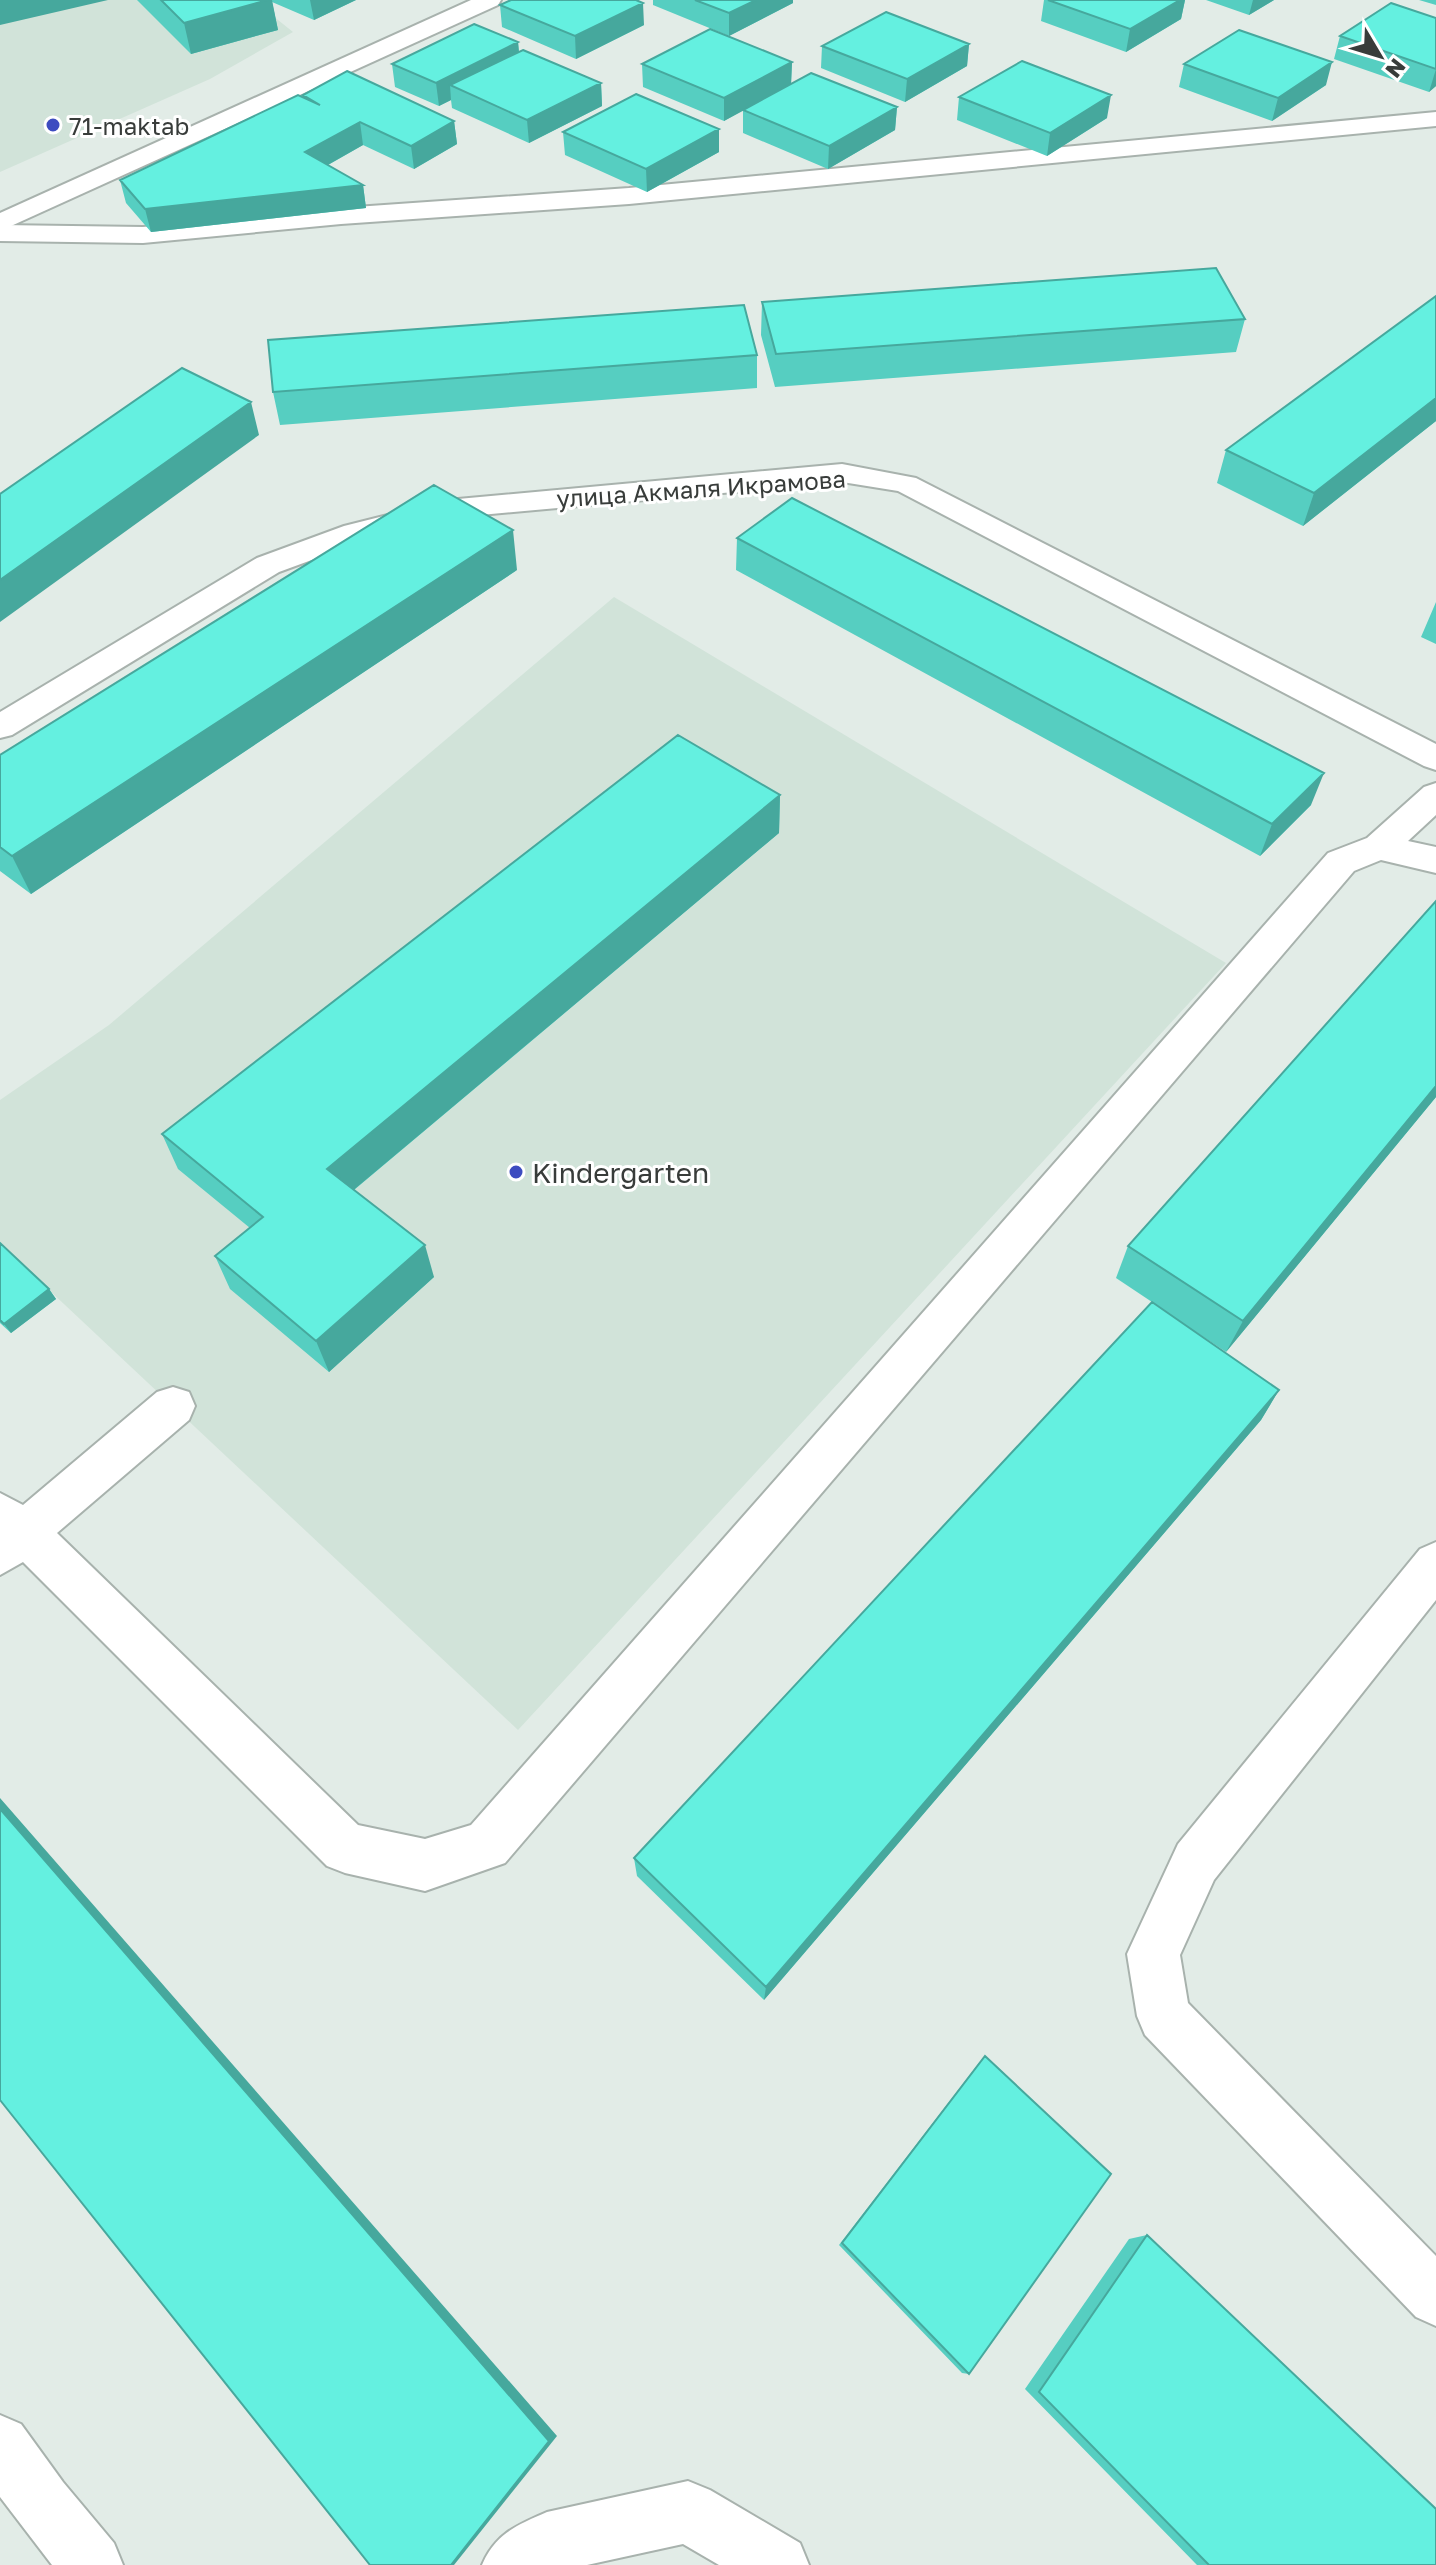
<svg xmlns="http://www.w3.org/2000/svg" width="1436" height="2565" viewBox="0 0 1436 2565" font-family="'Golos Text',sans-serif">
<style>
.built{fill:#d1e3d9}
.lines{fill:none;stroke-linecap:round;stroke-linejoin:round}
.service-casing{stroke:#a8b2ad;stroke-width:4}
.minor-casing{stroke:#a8b2ad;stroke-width:4}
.secondary-casing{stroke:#a8b2ad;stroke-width:4}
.service{fill:#fff;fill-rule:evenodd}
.minor{fill:#fff;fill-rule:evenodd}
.secondary{fill:#fff;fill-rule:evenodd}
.wall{fill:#56cec1}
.shaded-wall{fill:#46a89d}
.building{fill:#64f0e0;stroke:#46a89d;stroke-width:2}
.poi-dot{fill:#3d4cc0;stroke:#fff;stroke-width:3}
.labels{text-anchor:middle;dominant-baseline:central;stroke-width:6;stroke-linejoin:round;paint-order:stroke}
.far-poi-label{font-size:24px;fill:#383c3a;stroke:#fff;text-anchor:start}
.far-street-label{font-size:24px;fill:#383c3a;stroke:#fff}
.poi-label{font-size:28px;fill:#383c3a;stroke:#fff;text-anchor:start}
</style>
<rect width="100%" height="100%" fill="#e2ece7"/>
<!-- built -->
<path class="built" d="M 0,0 L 253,0 L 293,32 L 210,79 L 0,172 Z
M 614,597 L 1226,963 L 518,1730 L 0,1244 L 0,1100 L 109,1025 Z"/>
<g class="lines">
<!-- service casing -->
<g class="service-casing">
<path id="service" d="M 842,464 L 916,478 L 1436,744 L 1436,770 L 1424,766 L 898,491 L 842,482 L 448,518 L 366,540 L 279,572 L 12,735 L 0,738 L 0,712 L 257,558 L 344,526 L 447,500 Z
M 1436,783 L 1436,815 L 1408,841 L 1436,847 L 1436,873 L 1381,860 L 1354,871 L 505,1863 L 425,1891 L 345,1873 L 327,1866 L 23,1562 L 0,1575 L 0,1493 L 23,1505 L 157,1392 L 173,1387 L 189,1392 L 195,1406 L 189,1420 L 57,1533 L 358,1825 L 425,1839 L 471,1825 L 1328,853 L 1367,838 L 1424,787 Z
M 1436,1542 L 1436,1600 L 1214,1880 L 1180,1955 L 1188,2003 L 1436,2256 L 1436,2326 L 1416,2317 L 1145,2035 L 1137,2016 L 1127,1954 L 1178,1844 L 1420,1549 Z
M 0,2415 L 21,2424 L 63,2482 L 114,2543 L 123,2565 L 52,2565 L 0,2497 Z
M 688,2481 L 710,2490 L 800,2543 L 809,2565 L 719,2565 L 683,2544 L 587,2565 L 482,2565 C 495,2534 517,2525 547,2512 Z"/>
</g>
<!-- minor casing -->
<g class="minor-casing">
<path id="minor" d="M 1436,112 L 1436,126 L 629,204 L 341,224 L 143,243 L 0,241 L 0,225 L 143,227 L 341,208 L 629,188 Z"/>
</g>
<!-- secondary casing -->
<g class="secondary-casing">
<path id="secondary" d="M 471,0 L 501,0 L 498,5 L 0,231 L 0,213 Z"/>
</g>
<!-- service -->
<use href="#service" class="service"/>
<!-- minor -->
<use href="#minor" class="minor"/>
<!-- secondary -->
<use href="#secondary" class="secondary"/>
</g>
<!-- wall -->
<path class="wall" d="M 137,0 L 356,0 L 314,20 L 272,2 L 278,30 L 191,54 Z
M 653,0 L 793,0 L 793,3 L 729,36 L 653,5 Z
M 1044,0 L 1185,0 L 1181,19 L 1126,52 L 1041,21 Z
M 1206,0 L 1274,0 L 1249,15 Z
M 1419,0 L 1436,0 L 1436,5 Z
M 500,5 L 644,25 L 576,59 L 502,27 Z
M 1436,18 L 1436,86 L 1429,92 L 1334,59 L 1340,36 Z
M 518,42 L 519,52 L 601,83 L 602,106 L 529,143 L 452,108 L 451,100 L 439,106 L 395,87 L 392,64 Z
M 969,44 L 967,66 L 905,102 L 821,68 L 822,46 Z
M 792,62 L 791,84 L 897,107 L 895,130 L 828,169 L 743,133 L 743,110 L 724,121 L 643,87 L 642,64 Z
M 1184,64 L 1326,85 L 1272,121 L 1179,87 Z
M 303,95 L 454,121 L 457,144 L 414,169 L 363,145 L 328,165 L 363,185 L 366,208 L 151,232 L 126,203 L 120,180 L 303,97 Z
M 959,97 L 1107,118 L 1047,156 L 957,120 Z
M 719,129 L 719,152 L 647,192 L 565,155 L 563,132 Z
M 1436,296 L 1436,421 L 1303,526 L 1217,483 L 1226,450 Z
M 762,302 L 1245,319 L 1236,352 L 775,387 L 761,335 Z
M 757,355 L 757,388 L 280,425 L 273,392 Z
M 737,538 L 1311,805 L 1260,856 L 736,570 Z
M 517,570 L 31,894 L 0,871 L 0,755 Z
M 1436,602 L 1436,644 L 1421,637 Z
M 780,795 L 779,833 L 354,1190 L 434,1277 L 329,1372 L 230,1289 L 215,1256 L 250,1228 L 178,1169 L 162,1134 Z
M 1436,901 L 1436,1097 L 1226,1352 L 1193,1330 L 1279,1390 L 1261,1420 L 764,2000 L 637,1876 L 634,1858 L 1152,1302 L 1116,1278 L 1128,1246 Z
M 0,1243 L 49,1289 L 56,1299 L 11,1333 L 0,1323 Z
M 985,2057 L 969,2374 L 962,2373 L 839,2245 L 979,2063 Z
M 1147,2235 L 1436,2565 L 1197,2565 L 1025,2389 L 1129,2239 Z"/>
<!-- shaded-wall -->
<path class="shaded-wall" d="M 0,0 L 108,0 L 0,25 Z
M 268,0 L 272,0 L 278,30 L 191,54 L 184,23 Z
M 310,0 L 356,0 L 314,20 Z
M 756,0 L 793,0 L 793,3 L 729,36 L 729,13 Z
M 1180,0 L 1185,0 L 1181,19 L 1126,52 L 1130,29 Z
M 1253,0 L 1274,0 L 1249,15 Z
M 643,3 L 644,25 L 576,59 L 575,36 Z
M 518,42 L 520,65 L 450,85 L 451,100 L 439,106 L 436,83 Z
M 969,44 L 967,66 L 905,102 L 907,79 Z
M 792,62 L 791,85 L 724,121 L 724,98 Z
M 1332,62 L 1326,85 L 1272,121 L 1278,98 Z
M 1436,69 L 1436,86 L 1429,92 Z
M 601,83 L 602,106 L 529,143 L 527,120 Z
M 1111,95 L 1107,118 L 1047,156 L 1050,133 Z
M 897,107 L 895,130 L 828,169 L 829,146 Z
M 454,121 L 457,144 L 414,169 L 411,146 Z
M 360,122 L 363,145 L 310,175 L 305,152 Z
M 719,129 L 719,152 L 647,192 L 646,169 Z
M 363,185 L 366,208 L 151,232 L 145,209 Z
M 1436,398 L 1436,421 L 1303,526 L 1314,493 Z
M 251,402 L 259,435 L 0,622 L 0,580 Z
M 513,530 L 517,570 L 31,894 L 12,856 Z
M 1324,773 L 1311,805 L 1260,856 L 1272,824 Z
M 780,795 L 779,833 L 338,1203 L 327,1169 Z
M 1436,1086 L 1436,1097 L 1226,1352 L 1243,1321 Z
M 425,1245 L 434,1277 L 329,1372 L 316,1341 Z
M 49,1289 L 56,1299 L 11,1333 L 4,1324 Z
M 1279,1390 L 1261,1420 L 764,2000 L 766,1987 Z
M 0,1798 L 557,2436 L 454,2565 L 451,2565 L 0,1809 Z"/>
<!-- building -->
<path class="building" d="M 161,0 L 268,0 L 184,23 Z
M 511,0 L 636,0 L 643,3 L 575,36 L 500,5 Z
M 695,0 L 756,0 L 729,13 Z
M 1048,0 L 1180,0 L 1130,29 Z
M 1391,3 L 1436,18 L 1436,69 L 1340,36 Z
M 886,12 L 969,44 L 907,79 L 822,46 Z
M 474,24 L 518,42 L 436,83 L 392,64 Z
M 710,29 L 792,62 L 724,98 L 642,64 Z
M 1239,30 L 1332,62 L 1278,98 L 1184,64 Z
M 523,50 L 601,83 L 527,120 L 450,85 Z
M 1022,61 L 1111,95 L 1050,133 L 959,97 Z
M 347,71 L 454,121 L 411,146 L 360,122 L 305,152 L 363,185 L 145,209 L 120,180 L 298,95 L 320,105 L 303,95 Z
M 811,73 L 897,107 L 829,146 L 743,110 Z
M 636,94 L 719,129 L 646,169 L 563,132 Z
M 1216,268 L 1245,319 L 776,354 L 762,302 Z
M 1436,296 L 1436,398 L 1314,493 L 1226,450 Z
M 744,305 L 757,355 L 273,392 L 268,340 Z
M 182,368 L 251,402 L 0,580 L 0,494 Z
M 434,485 L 513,530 L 12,856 L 0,847 L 0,755 Z
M 792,498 L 1324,773 L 1272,824 L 737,538 Z
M 678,735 L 780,795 L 327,1169 L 425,1245 L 316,1341 L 215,1256 L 263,1217 L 162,1134 Z
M 1436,901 L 1436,1086 L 1243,1321 L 1128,1246 Z
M 0,1243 L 49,1289 L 4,1324 L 0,1320 Z
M 1152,1302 L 1279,1390 L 766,1987 L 634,1858 Z
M 0,1809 L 549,2441 L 451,2565 L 370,2565 L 0,2100 Z
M 985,2056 L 1111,2174 L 969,2374 L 842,2243 Z
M 1147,2235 L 1436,2509 L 1436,2565 L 1209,2565 L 1039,2392 Z"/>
<!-- markers -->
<g class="poi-dot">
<circle cx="53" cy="125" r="8"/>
<circle cx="516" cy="1172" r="8"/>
</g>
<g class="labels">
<!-- far-poi labels -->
<g class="far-poi-label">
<text x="69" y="125">71-maktab</text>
</g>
<!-- far-street labels -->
<g class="far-street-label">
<text transform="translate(701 488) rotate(-4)">улица Акмаля Икрамова</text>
</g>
<!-- poi labels -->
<g class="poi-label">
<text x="532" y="1172">Kindergarten</text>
</g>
</g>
<!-- north arrow -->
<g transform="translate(1380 56) rotate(128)" stroke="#ffffff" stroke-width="6" paint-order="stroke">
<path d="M0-6L14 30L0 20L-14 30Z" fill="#383c3a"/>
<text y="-12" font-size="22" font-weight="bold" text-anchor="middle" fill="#383c3a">N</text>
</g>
</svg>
